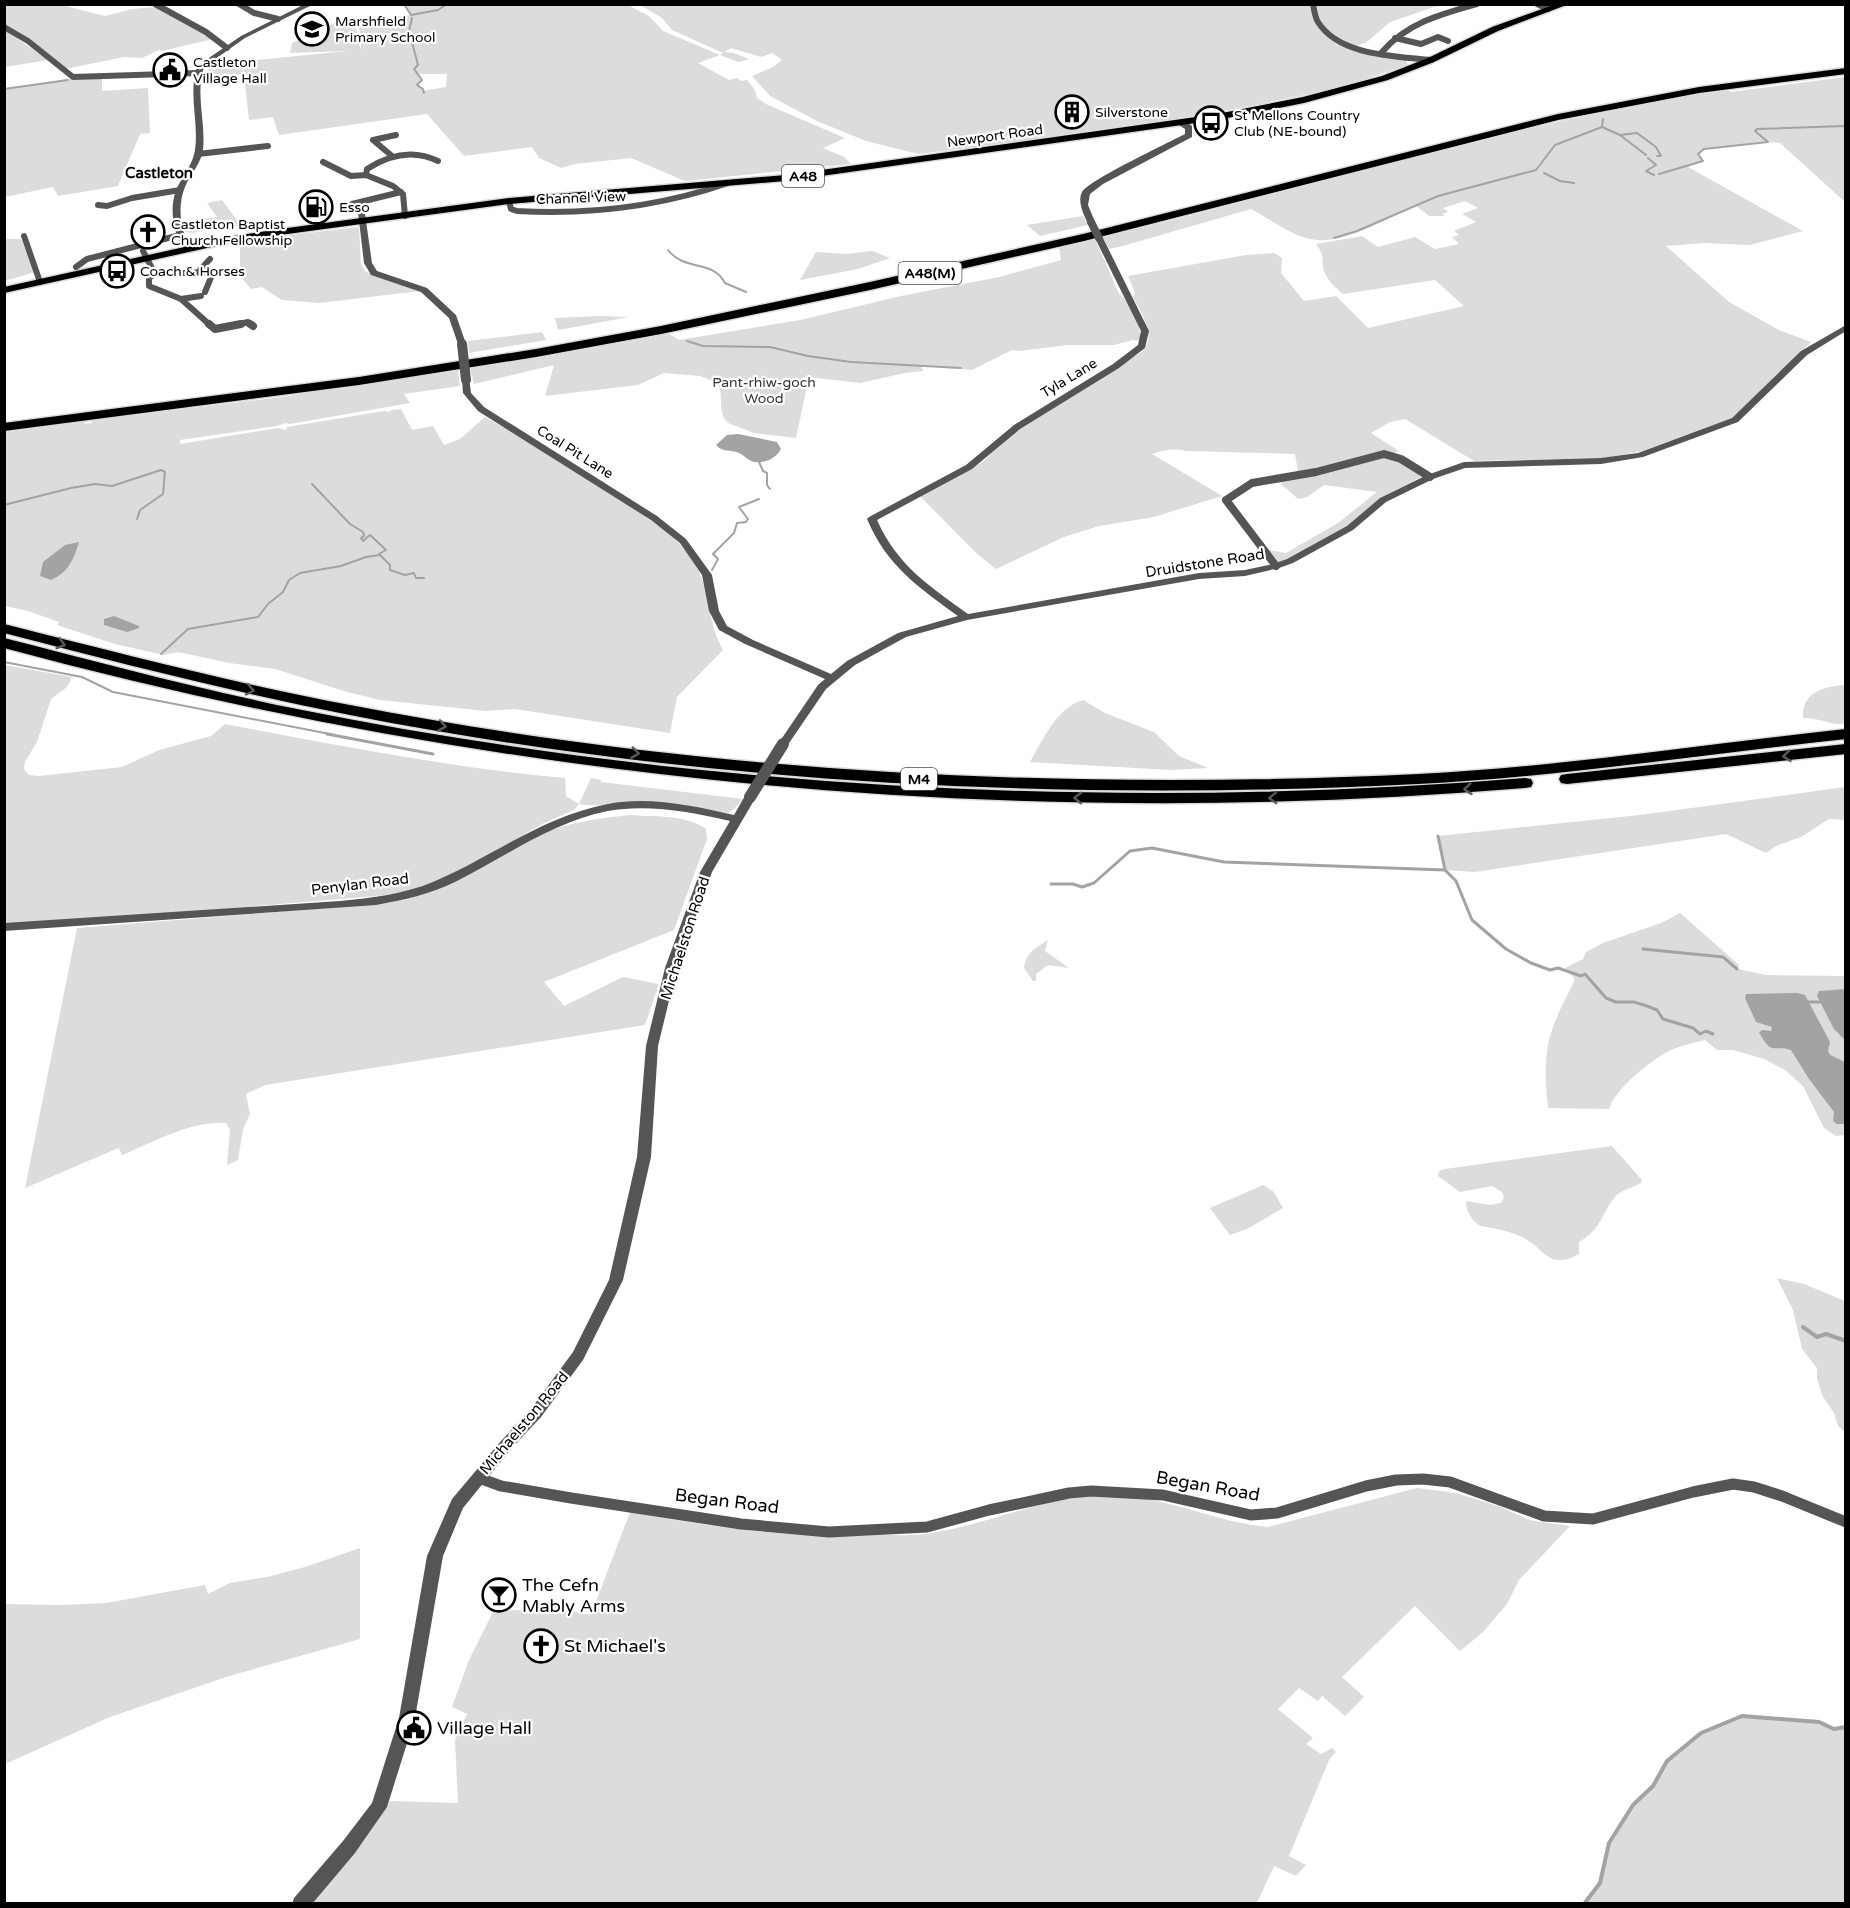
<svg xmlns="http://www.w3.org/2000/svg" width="1850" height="1908" viewBox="0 0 1850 1908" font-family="'Varela Round',sans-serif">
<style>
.green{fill:#dcdcdc;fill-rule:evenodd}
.water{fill:#a3a3a3}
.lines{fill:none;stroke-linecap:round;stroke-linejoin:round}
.stream-far2{stroke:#a3a3a3;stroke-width:2}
.stream-far1{stroke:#a3a3a3;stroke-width:3}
.stream{stroke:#a3a3a3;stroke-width:4}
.primary-casing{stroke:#dbdbdb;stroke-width:3}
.motorway-casing{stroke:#dbdbdb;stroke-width:3}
.minor-far2{stroke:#555;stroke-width:6}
.minor-far1{stroke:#555;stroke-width:8}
.minor{stroke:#555;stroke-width:11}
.tertiary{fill:#555;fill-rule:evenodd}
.primary{fill:#000;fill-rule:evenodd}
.motorway{fill:#000;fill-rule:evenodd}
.tertiary-bridge-far2{stroke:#555;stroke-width:8}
.tertiary-bridge-far1{stroke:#555;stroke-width:10}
.tertiary-bridge{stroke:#555;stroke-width:12}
.oneway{stroke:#595959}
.labels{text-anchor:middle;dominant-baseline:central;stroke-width:4.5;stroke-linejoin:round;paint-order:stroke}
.far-poi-label{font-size:14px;fill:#000;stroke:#fff;text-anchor:start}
.far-street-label{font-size:14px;fill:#000;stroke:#fff}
.shield{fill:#fff;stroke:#4c4c4c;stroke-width:1.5}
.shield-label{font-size:14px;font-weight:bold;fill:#000}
.far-park-label{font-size:14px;fill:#333;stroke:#fff}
.far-quarter-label{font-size:15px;font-weight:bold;fill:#000;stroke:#fff}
.street-label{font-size:15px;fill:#000;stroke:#fff}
.near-street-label{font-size:18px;fill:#000;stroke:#fff}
.near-poi-label{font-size:18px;fill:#000;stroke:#fff;text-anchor:start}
</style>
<rect width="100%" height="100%" fill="#fff"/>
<!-- green -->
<path class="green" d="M 404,4 L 628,5 L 649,16 L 663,31 L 720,55 L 723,53 L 672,30 L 662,18 L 640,5 L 1311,5 C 1313,46 1374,52 1406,59 L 1408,65 L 1335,89 L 1208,114 L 1071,135 L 918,154 L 866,141 L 817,121 L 770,96 L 752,76 L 773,67 L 782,60 L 772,53 L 761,57 L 731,48 L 725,52 L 734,53 L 749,59 L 738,62 L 720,55 L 698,63 L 729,80 L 737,78 L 741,81 L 747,80 L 755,90 L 757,98 L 768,105 L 845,138 L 823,148 L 844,157 L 851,164 L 685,181 L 631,158 L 575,164 L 561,168 L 539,158 L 532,147 L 464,156 L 427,114 L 279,135 L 273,117 L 249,120 L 244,75 L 249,74 L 206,76 L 210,65 L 216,61 L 237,62 L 348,51 L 290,53 L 292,43 L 341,20 C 363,26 354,32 361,50 L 359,20 L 411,15 ZM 447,74 L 446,87 L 422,91 L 423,89 L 417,85 L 422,80 L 419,74 Z
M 1315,4 L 1440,5 L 1390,22 L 1367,42 L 1356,46 C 1333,44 1320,25 1315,4 Z
M 5,5 L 62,5 L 105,16 L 132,9 L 156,7 L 213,39 L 162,51 L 159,50 L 142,58 L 124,57 L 65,69 L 5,25 Z
M 5,30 L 48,60 L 5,67 Z
M 102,77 L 102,91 L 148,88 L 150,133 L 140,134 L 118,186 L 58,196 L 53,187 L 5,197 L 4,89 L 74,78 Z
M 1845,77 L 1845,202 L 1780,143 L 1768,142 L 1704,149 L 1698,154 L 1703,161 L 1688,167 L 1803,231 L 1750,245 L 1704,243 L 1666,246 L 1729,302 L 1779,330 L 1811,342 L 1732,418 L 1642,451 L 1609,458 L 1474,461 L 1405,419 L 1390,422 L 1371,433 L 1399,451 L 1395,452 L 1423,476 L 1380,498 L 1346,527 L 1317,544 L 1279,563 L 1269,550 L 1286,553 L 1338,523 L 1377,492 L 1324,485 L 1307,497 L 1298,499 L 1281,484 L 1283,479 L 1299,478 L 1295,454 L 1186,451 C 1175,448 1162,450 1152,454 L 1222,496 L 1154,517 L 1099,526 L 1064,537 L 996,569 L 975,552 L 920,496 L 981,463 L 1016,431 L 1143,351 C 1157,334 1141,313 1133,297 L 1135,293 L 1128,276 L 1246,255 L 1274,253 L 1282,258 L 1281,273 L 1304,301 L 1336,296 L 1368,328 L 1464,306 L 1435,280 L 1343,294 C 1337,289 1327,280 1324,271 C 1320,258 1327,259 1316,244 L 1362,236 L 1378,247 L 1415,237 L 1435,249 L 1459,244 L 1452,237 L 1459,235 L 1454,231 L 1476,222 L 1462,214 L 1478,208 L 1465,201 L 1443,208 L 1448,212 L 1442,214 L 1445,216 L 1429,216 L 1415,205 C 1387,219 1342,246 1310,239 C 1290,235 1269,218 1251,209 L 1123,246 L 1109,249 L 1103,237 C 1305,189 1504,126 1710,92 L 1727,89 L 1730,92 Z
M 222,200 L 241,226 L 191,233 L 184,232 L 181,222 L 217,217 L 207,203 Z
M 1083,216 L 1088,225 L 1040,236 L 1027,225 Z
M 359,227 L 361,264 L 366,272 L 420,291 L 319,303 L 282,300 L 262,287 L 251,289 L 240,276 L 240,244 L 291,235 Z
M 4,239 L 21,239 L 35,272 L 5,281 Z
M 1095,239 L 1119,294 C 1131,301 1142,327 1140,341 L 1133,340 L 1114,345 L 1068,345 L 1019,351 L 1012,350 L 972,370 L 921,366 L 923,371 L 905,373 L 860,383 L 809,377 L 796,438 L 754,433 L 728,423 C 717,413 724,396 718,383 L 700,376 L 664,373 L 638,385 L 545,396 L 554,365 L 474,384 L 470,368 L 668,333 L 679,340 L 800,320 L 901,296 L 999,277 L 1061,260 L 1059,247 Z
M 872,251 L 890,258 L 858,269 L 800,280 L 816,252 L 847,254 Z
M 599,316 L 629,317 L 558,330 L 555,318 Z
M 542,332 L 546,340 L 469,353 L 468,341 Z
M 458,370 L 460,386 L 404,394 L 410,403 L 290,424 L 285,423 L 277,426 L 180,440 L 180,444 L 278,428 L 286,430 L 287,427 L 384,411 L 390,412 L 391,410 L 401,409 L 412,430 L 433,426 L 444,445 L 460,439 L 485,417 C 534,444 583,474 630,506 C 652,521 678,537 693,560 C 711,589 706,620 723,650 L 677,697 L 670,733 L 515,709 L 486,711 L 380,700 L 347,692 L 275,669 L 229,663 L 178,652 L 164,655 L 115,644 L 57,625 L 59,622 L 28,611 L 5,606 L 4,431 L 86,421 L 84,424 L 92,423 L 91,420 L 274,398 Z
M 5,665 L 72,677 L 67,687 L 51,699 L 37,742 L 25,762 L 24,769 L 29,775 L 39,776 L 122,767 L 159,750 L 211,736 L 225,724 C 338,745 451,768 565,778 L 566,796 L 579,804 L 591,778 L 601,780 L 601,782 L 743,799 L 733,810 L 728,813 C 706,811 685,804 663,803 C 635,802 606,808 579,804 L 574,810 L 544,823 L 473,864 L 419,889 L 388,895 L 116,918 L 5,924 Z
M 1845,685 L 1845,720 L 1843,724 C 1830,725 1817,717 1803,718 C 1801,693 1824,686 1845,685 Z
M 1083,700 L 1105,713 L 1154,732 L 1179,756 L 1208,768 L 1170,770 L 1030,762 C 1043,740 1056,708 1083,700 Z
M 1845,787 L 1845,820 L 1829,819 L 1801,837 L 1776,846 L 1766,853 L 1726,834 L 1475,872 L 1445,870 L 1438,836 L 1640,815 Z
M 629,815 C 653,817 686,814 706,829 L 707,839 L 674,930 L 544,982 L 564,1006 L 623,977 L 659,984 L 645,1025 L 265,1085 L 246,1094 L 250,1114 L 243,1129 L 238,1160 L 227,1165 L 230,1130 L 226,1123 C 192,1120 154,1142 122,1155 L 119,1148 L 123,1146 L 25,1188 L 77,928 L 389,903 C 410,898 431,893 450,883 C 485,867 516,844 552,830 C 577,821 603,818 629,815 Z
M 1680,913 L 1739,965 L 1738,969 L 1766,975 L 1845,976 L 1845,1135 L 1836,1136 L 1824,1128 L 1803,1086 L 1785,1070 L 1764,1059 L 1733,1050 L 1717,1050 L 1705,1040 C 1693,1043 1680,1046 1669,1051 C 1650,1061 1615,1089 1609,1109 L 1548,1108 C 1542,1049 1547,1034 1574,982 L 1574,978 L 1565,968 L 1583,959 L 1586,952 L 1603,943 L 1661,923 Z
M 1048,940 L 1045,951 L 1069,968 L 1048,965 L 1036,974 L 1036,981 L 1033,981 L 1024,968 C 1026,952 1036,948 1048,940 Z
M 1612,1146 L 1642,1180 L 1641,1183 C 1633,1188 1620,1190 1615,1197 C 1600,1215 1603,1228 1579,1242 L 1579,1254 C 1548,1271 1546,1249 1522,1237 C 1509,1231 1494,1228 1480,1226 C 1471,1220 1466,1211 1466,1201 L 1490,1205 L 1501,1203 L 1504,1197 L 1502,1192 L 1492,1186 L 1460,1192 L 1438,1176 L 1439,1171 L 1445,1169 Z
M 1263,1185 L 1274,1192 L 1283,1208 L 1247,1229 L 1230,1235 L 1210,1208 Z
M 1777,1278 L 1804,1284 L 1845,1301 L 1845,1432 L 1838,1426 L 1834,1413 L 1823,1397 L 1817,1379 L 1817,1368 L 1802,1349 L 1793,1310 Z
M 1417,1488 L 1456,1493 L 1501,1507 L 1529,1520 L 1570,1526 L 1519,1580 L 1507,1604 L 1482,1633 L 1460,1651 L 1415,1606 L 1342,1677 L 1364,1697 L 1345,1716 L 1322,1696 L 1318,1701 L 1299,1688 L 1278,1709 L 1313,1738 L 1306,1744 L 1321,1754 L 1332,1748 L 1336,1752 L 1329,1760 L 1289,1856 L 1306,1865 L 1296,1876 L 1274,1866 L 1257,1903 L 309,1904 L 363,1842 L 390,1801 L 458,1803 L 455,1740 L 467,1714 L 452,1707 L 469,1660 L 493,1612 L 515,1610 L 541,1612 L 546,1605 L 591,1615 L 630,1512 C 713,1527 798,1540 882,1535 C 899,1535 916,1536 932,1533 C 991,1523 1044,1497 1104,1495 C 1162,1494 1213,1522 1268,1527 Z
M 360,1548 L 360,1639 L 226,1677 L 110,1717 L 5,1764 L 5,1604 L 61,1605 L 106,1603 L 205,1585 L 208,1594 L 230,1583 L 267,1577 L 305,1567 Z
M 1742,1716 L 1818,1722 L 1834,1729 L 1845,1727 L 1845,1903 L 1584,1903 L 1600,1883 L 1609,1843 L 1633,1805 L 1653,1786 L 1667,1761 L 1701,1733 Z"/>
<!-- water -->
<path class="water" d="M 738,434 L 777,442 L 781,449 C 776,459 762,465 751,461 C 747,459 743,455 739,453 C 730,449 723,453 716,445 L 727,435 Z
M 79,542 C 74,559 68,573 51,580 L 40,576 L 43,562 L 65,545 Z
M 114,616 L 139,626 L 139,628 L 127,632 L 104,625 L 104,619 Z
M 1845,989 L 1846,989 L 1845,1040 L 1834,1029 L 1817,996 L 1819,991 Z
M 1797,993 L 1805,995 L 1830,1042 L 1828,1051 L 1830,1055 L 1845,1062 L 1845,1124 L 1837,1124 L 1833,1121 L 1834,1112 L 1809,1079 L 1791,1050 C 1773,1044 1772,1057 1759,1032 L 1763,1030 L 1771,1031 L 1772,1027 L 1756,1022 L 1745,998 L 1746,994 Z"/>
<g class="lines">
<!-- stream-far2 -->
<path class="stream-far2" d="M 404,4 L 411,15 L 438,10 L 447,4
M 412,18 L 409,31 L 418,65 L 414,69 L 422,80 L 417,85 L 423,89 L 424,93
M 4,89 L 68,80
M 1602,127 L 1620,135 L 1646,155
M 1620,135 L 1637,133 L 1656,147 L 1661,156 L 1657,156
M 1648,158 L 1656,165 L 1646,171 L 1654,175
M 1544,173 L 1560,181 L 1574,183
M 1659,174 L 1703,161 L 1698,154 L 1704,149 L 1768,142 L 1755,131 L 1757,129 L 1846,126
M 1334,238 L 1357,231 L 1438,196 L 1536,170 L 1555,145 L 1602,127 L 1603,119
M 668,250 C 685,272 713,259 725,283 L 746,292
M 687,341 L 703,346 L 770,347 L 808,356 L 851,362 L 961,368
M 759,462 L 763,471 L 767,473 L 767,485 L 770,489
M 312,484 L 350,524 L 363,532 L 364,536 L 361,538 L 363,541 L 370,535 L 386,550 L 379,554 L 390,565 L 390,570 L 405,575 L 414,573 L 416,578 L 424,578
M 4,505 L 71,488 L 95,484 L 112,486 L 161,470 L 165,472 L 163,494 L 140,510 L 137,519
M 712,570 L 718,559 L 713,554 L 734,533 L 737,523 L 746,522 L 748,519 L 739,507 L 759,499
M 161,654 L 188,629 L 258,617 L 268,604 L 283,592 L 289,580 L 300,573 L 341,566 L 366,557 L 380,555
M 4,662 L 82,677 L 113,692 L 335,735"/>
<!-- stream-far1 -->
<path class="stream-far1" d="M 327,734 L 433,754
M 1445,870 L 1456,881 L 1472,920 L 1506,949 L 1531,963 L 1550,970 L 1558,968 L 1581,976 L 1585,974 L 1606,998 L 1616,1002 L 1634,1002 L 1647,1006 L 1657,1010 L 1663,1019 L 1693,1028 L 1700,1034 L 1706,1031 L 1713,1034
M 1051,884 L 1073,884 L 1082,887 L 1094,883 L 1130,851 L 1152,848 L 1224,862 L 1445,870 L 1438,836
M 1643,949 L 1723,957 L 1737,969
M 1808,1002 L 1820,1002"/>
<!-- stream -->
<path class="stream" d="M 1803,1327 L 1817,1337 L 1826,1334 L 1846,1341
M 1584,1904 L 1600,1883 L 1609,1843 L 1633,1805 L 1653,1786 L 1667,1761 L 1701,1733 L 1742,1716 L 1819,1722 L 1834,1729 L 1846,1727"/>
<!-- primary casing -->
<g class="primary-casing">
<path id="primary" d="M 1556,4 L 1569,4 L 1498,31 L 1434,62 L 1388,80 L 1304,103 L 1217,120 L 786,181 L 509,204 L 280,235 L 234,242 L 4,293 L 4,287 L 234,236 L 280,229 L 509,198 L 786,175 L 1217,114 L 1303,97 L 1382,76 L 1428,58 L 1492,27 Z"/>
</g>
<!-- motorway casing -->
<g class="motorway-casing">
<path id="motorway" d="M 1846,68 L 1846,74 L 1699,93 L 1558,120 L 1084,241 L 870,290 L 661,334 L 536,357 L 359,385 L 4,431 L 4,423 L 359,377 L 536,349 L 661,326 L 870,282 L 1083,234 L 1558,114 L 1699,87 Z
M 4,624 C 119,653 233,683 350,705 C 700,773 1062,791 1418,774 C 1561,767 1703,744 1846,729 L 1846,739 C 1703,754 1561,777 1418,784 C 1062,802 700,784 350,715 C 233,692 119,663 4,633 Z
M 4,638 C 102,663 198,689 297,709 C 700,790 1116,811 1525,778 L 1531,779 L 1533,783 L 1531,787 L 1525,788 C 1012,831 501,782 4,648 Z
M 1846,744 L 1846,754 L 1567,784 L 1561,783 L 1559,779 L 1561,775 L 1567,774 Z"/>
</g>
<!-- minor-far2 -->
<path class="minor-far2" d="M 155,4 L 206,32 L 227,48
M 239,4 L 254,13 L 278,19
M 1313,4 C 1314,10 1315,17 1318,22 C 1339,56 1396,56 1431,60
M 1537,4 L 1548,9
M 4,27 L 28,41 L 73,77 L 198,73
M 1395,38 L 1421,44 L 1438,37 L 1448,41
M 1382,52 C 1407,23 1441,14 1477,4
M 198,154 L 268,146
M 392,156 L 373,140 L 396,135
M 323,162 L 351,176 L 366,175 L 393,186 L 403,194 L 405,216
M 366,175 L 367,169 C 390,154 413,149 438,161
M 509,201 L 511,209 L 517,211 C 590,215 659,207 728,183
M 352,204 L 401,192
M 98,205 L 107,206 L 132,198 L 180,190
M 24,236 L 40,282
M 143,251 L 155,274 L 149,278 L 149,286 L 181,299 L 210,325
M 76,267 L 87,259 L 180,235
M 199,271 L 210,259
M 155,274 L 210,272 L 212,275 L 205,292
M 181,299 L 201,296
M 234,325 L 248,322 L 252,325"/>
<!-- minor-far1 -->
<path class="minor-far1" d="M 209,324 L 215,329 L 241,324
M 250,324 L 253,326
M 1276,566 L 1226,500 L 1252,483 L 1316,472 L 1384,454 L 1401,459 L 1430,477"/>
<!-- minor -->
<path class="minor" d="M 479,1478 L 501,1486 L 571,1498 L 741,1524 L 829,1532 L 927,1527 L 989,1510 L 1069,1493 L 1091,1491 L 1163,1495 L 1251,1515 L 1277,1513 L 1366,1486 L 1396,1480 L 1423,1479 L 1450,1482 L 1544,1516 L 1593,1519 L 1693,1492 L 1733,1484 L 1754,1487 L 1782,1496 L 1846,1522"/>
<!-- tertiary -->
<path class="tertiary" d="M 305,4 L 314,4 L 245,38 L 204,67 C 195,94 206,122 203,150 C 201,164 190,174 185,187 C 177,206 180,232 192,249 L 185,251 C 172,232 168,204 179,184 C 185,173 193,163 195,150 C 199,122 188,94 197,66 L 241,36 Z
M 1179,121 L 1185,121 L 1192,126 L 1192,137 L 1103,184 L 1090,194 L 1088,205 L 1095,222 L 1088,224 C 1084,215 1077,202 1082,192 C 1089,180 1168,143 1185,134 L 1185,129 L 1179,125 Z
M 358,212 L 365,214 L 372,263 L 377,271 L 427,288 L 456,315 L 466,344 L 465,346 L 458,344 L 449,318 L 421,292 L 371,275 L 364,263 Z
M 1096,236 L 1103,238 L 1149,331 L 1145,348 L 1119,368 L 1020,429 L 972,469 L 877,520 C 897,565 929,586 968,614 L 1199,573 L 1245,570 L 1273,564 L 1287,559 L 1347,526 L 1380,498 L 1427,475 L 1464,462 L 1601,458 L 1638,453 L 1732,418 L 1801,351 L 1846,325 L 1846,331 L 1807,355 L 1738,422 L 1643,457 L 1601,464 L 1465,468 L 1433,479 L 1386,502 L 1353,530 L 1293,563 L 1279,568 L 1245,576 L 1199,579 L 967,620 L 906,637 L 855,665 L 826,689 L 787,746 L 783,747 L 778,744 L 818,685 L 825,679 L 745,644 L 719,630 L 709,611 L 702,575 L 680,543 L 651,520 L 478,411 L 463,393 L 462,380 L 466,377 L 469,378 L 471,393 L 484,407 L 657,516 L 686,539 L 712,575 L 719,611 L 727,626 L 753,640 L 831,674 L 847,661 L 898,633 L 958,616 C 918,587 887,566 867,519 L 869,517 L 966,465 L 1014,425 L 1113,364 L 1138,345 L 1141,331 L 1095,238 Z
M 750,793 L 756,797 L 712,872 L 677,968 L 658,1046 L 651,1157 L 623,1280 L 583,1360 L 541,1417 L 511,1449 L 463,1508 L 443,1556 L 415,1718 L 387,1807 L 355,1853 L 312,1904 L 292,1904 L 294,1898 L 343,1841 L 372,1803 L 399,1718 L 427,1556 L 452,1499 L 501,1441 L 531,1409 L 573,1352 L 609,1280 L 637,1157 L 646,1046 L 665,968 L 700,872 L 730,821 C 691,812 648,804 608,811 C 552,822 505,857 455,882 C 430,894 404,900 376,905 L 4,931 L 4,923 L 340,901 C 372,898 404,894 433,882 C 492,857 543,816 608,804 C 649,796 694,806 734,815 L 746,794 Z"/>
<!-- primary -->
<use href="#primary" class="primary"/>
<!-- motorway -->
<use href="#motorway" class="motorway"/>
<!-- tertiary-bridge-far2 -->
<path class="tertiary-bridge-far2" d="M 1091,222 L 1099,238"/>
<!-- tertiary-bridge-far1 -->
<path class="tertiary-bridge-far1" d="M 462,344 L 466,380"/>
<!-- tertiary-bridge -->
<path class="tertiary-bridge" d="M 750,797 L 783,744"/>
</g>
<!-- one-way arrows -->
<defs><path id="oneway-chevron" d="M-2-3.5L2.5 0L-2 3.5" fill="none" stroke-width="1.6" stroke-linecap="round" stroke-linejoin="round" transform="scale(1.5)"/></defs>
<g class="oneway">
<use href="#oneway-chevron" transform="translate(61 644) rotate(16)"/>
<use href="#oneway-chevron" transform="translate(250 690) rotate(12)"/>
<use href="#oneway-chevron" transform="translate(442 726) rotate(10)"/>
<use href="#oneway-chevron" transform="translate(635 753) rotate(7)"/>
<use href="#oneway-chevron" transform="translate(1787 756) rotate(174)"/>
<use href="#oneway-chevron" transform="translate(1468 789) rotate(174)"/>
<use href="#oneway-chevron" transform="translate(1078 798) rotate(-179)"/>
<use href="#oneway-chevron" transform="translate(1273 798) rotate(178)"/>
</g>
<!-- icons -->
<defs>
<g id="school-ring" transform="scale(1.725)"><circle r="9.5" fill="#fff" stroke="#000" stroke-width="1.5"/><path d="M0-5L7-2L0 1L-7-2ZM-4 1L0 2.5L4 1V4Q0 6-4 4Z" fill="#000"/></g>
<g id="civic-ring" transform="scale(1.725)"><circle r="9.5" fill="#fff" stroke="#000" stroke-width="1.5"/><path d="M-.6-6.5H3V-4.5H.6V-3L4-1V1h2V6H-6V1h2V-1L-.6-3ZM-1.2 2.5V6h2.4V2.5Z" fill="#000"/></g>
<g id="building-ring" transform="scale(1.725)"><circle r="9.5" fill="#fff" stroke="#000" stroke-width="1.5"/><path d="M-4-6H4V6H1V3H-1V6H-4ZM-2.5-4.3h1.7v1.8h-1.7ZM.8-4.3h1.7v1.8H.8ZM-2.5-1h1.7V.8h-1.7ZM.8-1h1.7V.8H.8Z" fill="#000"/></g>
<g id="bus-ring" transform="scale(1.725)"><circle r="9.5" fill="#fff" stroke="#000" stroke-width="1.5"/><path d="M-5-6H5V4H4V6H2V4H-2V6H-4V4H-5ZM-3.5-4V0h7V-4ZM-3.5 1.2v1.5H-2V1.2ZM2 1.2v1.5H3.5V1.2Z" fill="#000"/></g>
<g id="fuel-ring" transform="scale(1.725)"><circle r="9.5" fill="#fff" stroke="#000" stroke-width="1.5"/><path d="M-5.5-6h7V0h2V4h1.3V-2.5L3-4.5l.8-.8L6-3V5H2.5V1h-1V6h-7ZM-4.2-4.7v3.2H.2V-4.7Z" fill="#000"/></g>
<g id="church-ring" transform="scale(1.725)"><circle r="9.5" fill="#fff" stroke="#000" stroke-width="1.5"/><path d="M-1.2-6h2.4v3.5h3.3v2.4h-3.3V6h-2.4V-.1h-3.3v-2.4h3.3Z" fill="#000"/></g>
<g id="bar-ring" transform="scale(1.725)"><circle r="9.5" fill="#fff" stroke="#000" stroke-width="1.5"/><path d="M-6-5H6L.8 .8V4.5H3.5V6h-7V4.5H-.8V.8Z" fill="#000"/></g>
</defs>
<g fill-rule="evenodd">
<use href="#school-ring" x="312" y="29"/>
<use href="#civic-ring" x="170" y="70"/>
<use href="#building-ring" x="1072" y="112"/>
<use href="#bus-ring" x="1211" y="123"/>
<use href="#fuel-ring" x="316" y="207"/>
<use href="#church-ring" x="148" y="232"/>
<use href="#bus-ring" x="117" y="271"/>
<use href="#bar-ring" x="499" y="1595"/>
<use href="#church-ring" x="541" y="1646"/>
<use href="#civic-ring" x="414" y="1728"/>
</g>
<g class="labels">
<!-- far-poi labels -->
<g class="far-poi-label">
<text x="335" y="21">Marshfield<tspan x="335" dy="16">Primary School</tspan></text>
<text x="193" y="62">Castleton<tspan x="193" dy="16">Village Hall</tspan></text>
<text x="1095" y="112">Silverstone</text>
<text x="1234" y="115">St Mellons Country<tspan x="1234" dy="16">Club (NE-bound)</tspan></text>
<text x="339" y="207">Esso</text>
<text x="171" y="224">Castleton Baptist<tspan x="171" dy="16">Church Fellowship</tspan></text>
<text x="140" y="271">Coach &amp; Horses</text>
</g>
<!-- far-street labels -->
<g class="far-street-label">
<text transform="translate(995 136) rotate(-8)">Newport Road</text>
<text transform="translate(581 198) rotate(-2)">Channel View</text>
<text transform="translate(1069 378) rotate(-31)">Tyla Lane</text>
<text transform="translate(575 452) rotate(32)">Coal Pit Lane</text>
</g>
<!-- shield labels -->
<g class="shield">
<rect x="782" y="165" width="42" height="22" rx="4.5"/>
<rect x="898.5" y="262" width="63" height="22" rx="4.5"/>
<rect x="901" y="768" width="36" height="22" rx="4.5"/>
</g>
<g class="shield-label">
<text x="803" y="176">A48</text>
<text x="930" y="273">A48(M)</text>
<text x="919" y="779">M4</text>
</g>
<!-- far-park labels -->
<g class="far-park-label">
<text x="764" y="382">Pant-rhiw-goch<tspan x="764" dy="16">Wood</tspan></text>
</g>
<!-- far-quarter labels -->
<g class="far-quarter-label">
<text x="159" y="173">Castleton</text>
</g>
<!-- street labels -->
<g class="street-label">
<text transform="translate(1205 563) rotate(-9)">Druidstone Road</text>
<text transform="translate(360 884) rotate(-7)">Penylan Road</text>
<text transform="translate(685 938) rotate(-72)">Michaelston Road</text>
<text transform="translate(524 1423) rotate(-50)">Michaelston Road</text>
</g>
<!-- near-street labels -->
<g class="near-street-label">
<text transform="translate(1208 1486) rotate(10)">Began Road</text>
<text transform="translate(727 1501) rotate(7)">Began Road</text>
</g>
<!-- near-poi labels -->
<g class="near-poi-label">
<text x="522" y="1585">The Cefn<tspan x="522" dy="21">Mably Arms</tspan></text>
<text x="564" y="1646">St Michael's</text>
<text x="437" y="1728">Village Hall</text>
</g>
</g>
<!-- border -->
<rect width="1850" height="1908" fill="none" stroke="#000000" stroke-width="12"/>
</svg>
